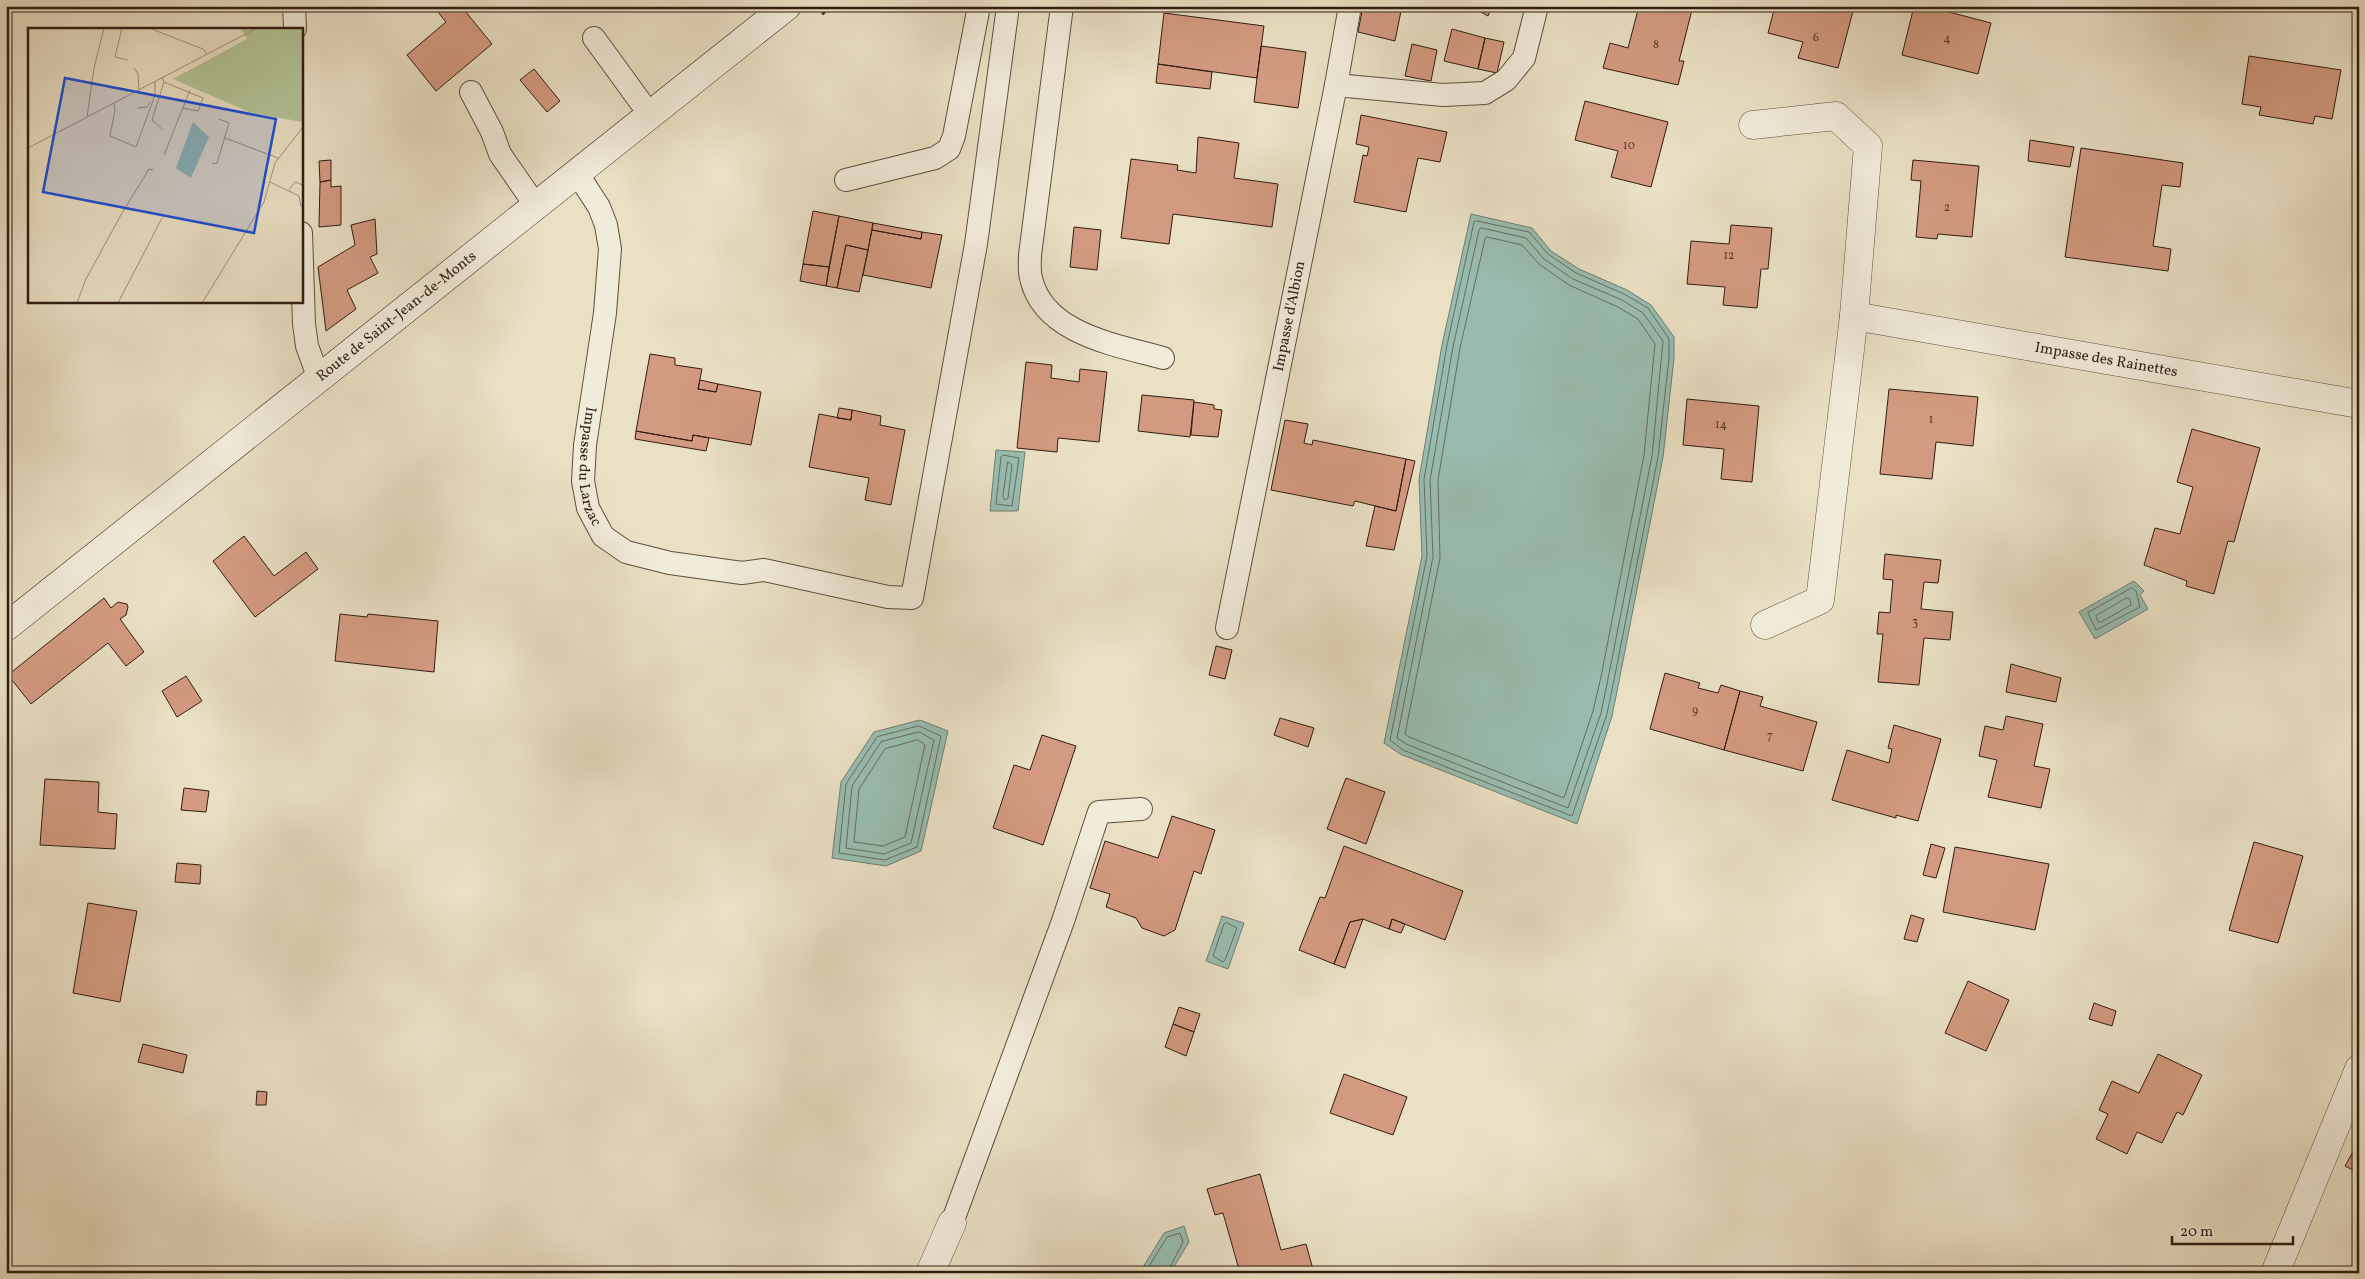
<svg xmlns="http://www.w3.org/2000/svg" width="2365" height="1279" viewBox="0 0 2365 1279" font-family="Vollkorn,serif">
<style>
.water{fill:#98bdb0;stroke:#6f7d71}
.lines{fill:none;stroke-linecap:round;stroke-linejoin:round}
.shore{stroke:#646d61;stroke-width:1}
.building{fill:#d49a81;stroke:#311d12}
.lane-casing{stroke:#5f4e3e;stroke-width:24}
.street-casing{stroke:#5f4e3e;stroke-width:29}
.secondary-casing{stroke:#311d12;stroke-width:29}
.path{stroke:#311d12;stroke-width:3;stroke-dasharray:4 2.5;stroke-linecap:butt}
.lane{stroke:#f1ebd9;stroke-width:22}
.street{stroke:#f1ebd9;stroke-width:28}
.secondary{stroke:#f1ebd9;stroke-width:28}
.labels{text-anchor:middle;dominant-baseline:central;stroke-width:5;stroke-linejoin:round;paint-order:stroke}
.number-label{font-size:12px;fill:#5a3c2e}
.street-label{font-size:15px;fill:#311d12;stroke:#f1ebd9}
.inset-road{fill:none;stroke:#a0927d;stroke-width:1}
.view{fill:#1d4ed8;fill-opacity:0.15;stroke:#1d4ed8;stroke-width:2.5}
.inset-edge{fill:none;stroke:#311d12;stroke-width:2.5}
</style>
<rect width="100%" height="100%" fill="#eae0c4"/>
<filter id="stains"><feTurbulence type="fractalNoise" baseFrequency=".004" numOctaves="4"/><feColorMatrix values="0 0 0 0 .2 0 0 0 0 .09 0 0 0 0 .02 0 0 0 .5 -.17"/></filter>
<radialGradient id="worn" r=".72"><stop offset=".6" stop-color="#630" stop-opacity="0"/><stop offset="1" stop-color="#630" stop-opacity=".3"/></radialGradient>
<!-- water -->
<path class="water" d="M 1471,214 L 1532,228 L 1551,251 L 1579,269 L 1627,290 L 1651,305 L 1674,337 L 1674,358 L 1663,457 L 1619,681 L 1612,716 L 1577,824 L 1400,754 L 1384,743 L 1422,556 L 1419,479 L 1442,345 Z
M 996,450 L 1025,452 L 1018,511 L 990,511 Z
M 2134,581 L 2144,591 L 2140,595 L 2148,609 L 2095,639 L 2079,612 Z
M 920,720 L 948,731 L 921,851 L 886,866 L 832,858 L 841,782 L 874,732 Z
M 1222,916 L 1244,923 L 1228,969 L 1206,961 Z
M 1184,1226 L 1189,1242 L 1170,1273 L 1140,1272 L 1164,1233 Z"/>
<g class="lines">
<!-- shore -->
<path class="shore" d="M 1477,221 L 1529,232 L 1548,254 L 1576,273 L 1624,294 L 1648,308 L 1669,339 L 1669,358 L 1658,457 L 1614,680 L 1607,714 L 1572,816 L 1403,750 L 1390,740 L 1427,556 L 1424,479 L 1427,462 L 1447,345 L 1474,222 Z
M 1482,228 L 1526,238 L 1544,259 L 1573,279 L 1622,300 L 1643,313 L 1663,341 L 1652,456 L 1608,679 L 1601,713 L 1568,808 L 1406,744 L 1397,738 L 1433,557 L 1430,480 L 1433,463 L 1453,347 L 1479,230 Z
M 1487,237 L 1522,245 L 1539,264 L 1569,285 L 1618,307 L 1638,319 L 1655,344 L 1644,455 L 1601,677 L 1593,711 L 1564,798 L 1409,737 L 1405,734 L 1440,558 L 1438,480 L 1460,348 L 1485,239 Z
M 1003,455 L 1019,458 L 1012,506 L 996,504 L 1001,457 Z
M 1008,462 L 1012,465 L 1008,498 L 1005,500 L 1003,497 Z
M 2132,588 L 2136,591 L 2140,607 L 2096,630 L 2088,613 Z
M 2127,598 L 2130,599 L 2131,605 L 2101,622 L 2098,622 L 2096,616 Z
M 919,726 L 941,736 L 917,847 L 885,860 L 839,853 L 846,784 L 877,737 Z
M 919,732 L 934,740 L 911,843 L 884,854 L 846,848 L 852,786 L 881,742 Z
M 918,740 L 925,745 L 905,837 L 883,846 L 854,842 L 859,789 L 885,749 Z
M 1227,923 L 1237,928 L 1225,960 L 1223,962 L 1213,956 L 1224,924 Z
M 1145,1273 L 1167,1237 L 1180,1233 L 1183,1242 L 1167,1273"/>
</g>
<!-- building -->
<path class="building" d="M 445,6 L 461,6 L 492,44 L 436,91 L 407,55 L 446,22 L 438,12 Z
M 1363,6 L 1402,6 L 1395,41 L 1358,32 Z
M 1470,6 L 1492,6 L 1488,16 Z
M 1639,6 L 1693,6 L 1679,61 L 1684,61 L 1678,85 L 1603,68 L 1610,43 L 1628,48 Z
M 1775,6 L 1835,6 L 1853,11 L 1838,68 L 1798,58 L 1803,42 L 1768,33 Z
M 1914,6 L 1926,6 L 1991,23 L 1978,74 L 1902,55 Z
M 1164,13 L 1264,26 L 1257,78 L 1158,64 Z
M 1452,29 L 1485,38 L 1478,69 L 1444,61 Z
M 1485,38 L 1504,42 L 1497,73 L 1478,69 Z
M 1412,44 L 1437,50 L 1431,81 L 1405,76 Z
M 1261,46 L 1306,52 L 1298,108 L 1254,102 Z
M 2249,56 L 2341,70 L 2332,119 L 2315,116 L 2313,124 L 2259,115 L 2261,107 L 2242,104 Z
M 1158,64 L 1212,72 L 1210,89 L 1156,83 Z
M 534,69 L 560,101 L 547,112 L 520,80 Z
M 1585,101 L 1668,122 L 1651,187 L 1611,177 L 1618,151 L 1575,140 Z
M 1361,115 L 1447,132 L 1440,162 L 1418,158 L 1406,212 L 1354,202 L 1363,155 L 1367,156 L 1369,147 L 1356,144 Z
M 1198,137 L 1239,143 L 1234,178 L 1278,184 L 1272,227 L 1173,214 L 1169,244 L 1121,238 L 1131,159 L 1178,165 L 1177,170 L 1196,173 Z
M 2030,140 L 2074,147 L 2070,167 L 2028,161 Z
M 2081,148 L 2183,163 L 2180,187 L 2162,185 L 2153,246 L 2171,249 L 2168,271 L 2065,257 Z
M 331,160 L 331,180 L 320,182 L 319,161 Z
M 1913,160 L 1979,166 L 1972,237 L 1938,234 L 1937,239 L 1916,237 L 1921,181 L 1911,180 Z
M 331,180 L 331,187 L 341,186 L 341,225 L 319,227 L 320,182 Z
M 813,211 L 839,216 L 829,267 L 803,264 Z
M 839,216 L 873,223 L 868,250 L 846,245 L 837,288 L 826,286 Z
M 375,219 L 377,254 L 370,257 L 378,273 L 347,290 L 356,309 L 326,331 L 318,267 L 355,245 L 351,225 Z
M 873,223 L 922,232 L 921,239 L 872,230 Z
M 1731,225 L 1772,228 L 1768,269 L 1761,269 L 1757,308 L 1723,305 L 1725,287 L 1687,284 L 1691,241 L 1729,244 Z
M 1074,227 L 1101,230 L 1097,270 L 1070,267 Z
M 872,230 L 921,239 L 922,232 L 942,235 L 931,288 L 863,275 Z
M 846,245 L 868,250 L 859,292 L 837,288 Z
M 803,264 L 829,267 L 826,286 L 800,281 Z
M 650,354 L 675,358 L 675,365 L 702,369 L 698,389 L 716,392 L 718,384 L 761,392 L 751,445 L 693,435 L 692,441 L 636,431 Z
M 1026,362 L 1052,365 L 1051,378 L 1079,382 L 1080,369 L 1107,372 L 1099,442 L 1058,438 L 1057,452 L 1017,448 Z
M 700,380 L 718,384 L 716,392 L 698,389 Z
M 1889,389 L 1978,397 L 1973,446 L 1936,442 L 1932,479 L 1880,474 Z
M 1142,395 L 1194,400 L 1190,437 L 1138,431 Z
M 1687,399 L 1759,406 L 1752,482 L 1721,479 L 1724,449 L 1683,445 Z
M 1194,402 L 1214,405 L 1214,409 L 1222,410 L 1218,437 L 1191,435 Z
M 839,408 L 852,410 L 851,420 L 837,418 Z
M 852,410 L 881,416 L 880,425 L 905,430 L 891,505 L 865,500 L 869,478 L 809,467 L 819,414 L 851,420 Z
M 1285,420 L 1308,424 L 1304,443 L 1312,445 L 1313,440 L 1406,459 L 1396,511 L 1355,501 L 1353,506 L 1271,490 Z
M 2192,429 L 2260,448 L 2234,542 L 2228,541 L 2214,594 L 2186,586 L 2187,581 L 2144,565 L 2155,528 L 2180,534 L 2193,487 L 2177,482 Z
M 636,431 L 692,441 L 693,435 L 709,438 L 706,451 L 635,439 Z
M 1406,459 L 1415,461 L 1394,550 L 1366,546 L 1375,506 L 1396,511 Z
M 244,536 L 274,576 L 306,552 L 318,569 L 255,617 L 213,561 Z
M 1885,554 L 1941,560 L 1938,583 L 1924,582 L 1921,609 L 1953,612 L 1950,640 L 1924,638 L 1919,685 L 1878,682 L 1883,634 L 1877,634 L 1879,612 L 1890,613 L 1893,580 L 1883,579 Z
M 104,598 L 111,608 L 118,602 L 127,604 L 128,607 L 126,615 L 120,619 L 144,652 L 126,666 L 108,643 L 31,704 L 8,675 Z
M 340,614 L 367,617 L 368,614 L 438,621 L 434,672 L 335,661 Z
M 1216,646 L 1232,650 L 1225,679 L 1209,675 Z
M 2011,664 L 2061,678 L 2056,702 L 2006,692 Z
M 1665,673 L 1700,683 L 1698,688 L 1718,693 L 1721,685 L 1740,691 L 1724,750 L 1650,729 Z
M 186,676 L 202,701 L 177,717 L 162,691 Z
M 1740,691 L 1763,697 L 1760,706 L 1817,722 L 1803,771 L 1724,750 Z
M 2006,716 L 2043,724 L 2034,766 L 2050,769 L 2041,808 L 1988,797 L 1997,760 L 1979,756 L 1985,726 L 2003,730 Z
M 1280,718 L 1314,728 L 1308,747 L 1274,735 Z
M 1894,725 L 1941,739 L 1918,821 L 1896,815 L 1896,818 L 1832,800 L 1847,750 L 1889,763 L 1892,749 L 1888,748 Z
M 1042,735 L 1076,746 L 1043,845 L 993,828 L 1014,765 L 1030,770 Z
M 1346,778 L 1385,792 L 1366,844 L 1327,829 Z
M 45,779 L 99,782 L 98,812 L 117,814 L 115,849 L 40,845 Z
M 184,788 L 209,791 L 206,812 L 181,810 Z
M 1172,816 L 1215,830 L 1201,874 L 1194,871 L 1175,930 L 1164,936 L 1142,928 L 1136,918 L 1106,907 L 1110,894 L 1090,888 L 1105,841 L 1158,858 Z
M 2254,842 L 2303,856 L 2278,943 L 2229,930 Z
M 1931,844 L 1945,848 L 1936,878 L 1923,875 Z
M 1344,846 L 1463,891 L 1445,940 L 1392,919 L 1389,929 L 1363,919 L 1350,922 L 1334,964 L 1299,950 L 1320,897 L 1325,898 Z
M 1955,847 L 2049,864 L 2035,930 L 1943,912 Z
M 177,863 L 201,865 L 200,884 L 175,882 Z
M 88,903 L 137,911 L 120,1002 L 73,993 Z
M 1911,915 L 1924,919 L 1917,942 L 1904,939 Z
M 1363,919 L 1345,968 L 1334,964 L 1350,922 Z
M 1392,919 L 1405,924 L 1401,933 L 1389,929 Z
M 1968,981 L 2009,1000 L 1986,1051 L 1945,1033 Z
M 2094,1003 L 2116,1011 L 2112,1026 L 2089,1019 Z
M 1179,1007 L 1200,1014 L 1194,1032 L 1173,1024 Z
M 1173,1024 L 1194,1032 L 1186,1056 L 1165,1047 Z
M 143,1044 L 187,1055 L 183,1073 L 138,1062 Z
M 2158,1054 L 2202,1075 L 2183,1115 L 2177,1112 L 2162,1143 L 2137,1132 L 2127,1154 L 2096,1139 L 2108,1114 L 2099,1110 L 2112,1081 L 2139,1093 Z
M 1344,1074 L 1407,1097 L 1393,1135 L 1330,1113 Z
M 257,1091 L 267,1092 L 266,1105 L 256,1105 Z
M 2359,1141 L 2359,1173 L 2345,1166 Z
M 1260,1174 L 1281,1250 L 1306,1244 L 1314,1273 L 1240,1273 L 1223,1213 L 1215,1215 L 1207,1189 Z"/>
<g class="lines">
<!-- lane casing -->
<g class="lane-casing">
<g id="lane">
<path d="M 294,6 L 295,29"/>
<path d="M 1062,6 L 1030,255 C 1030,262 1029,271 1031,278 C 1043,334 1117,345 1163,358"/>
<path d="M 594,38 L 650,115"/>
<path d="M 1336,85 L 1443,95 L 1485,93 L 1506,80 L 1524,58 L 1537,6"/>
<path d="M 471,92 L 492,132 L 500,154 L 536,206"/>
<path id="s1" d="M 577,173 L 599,207 L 606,225 L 610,249 L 605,313 L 585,445 L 583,481 L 588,508 L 603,536 L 626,552 L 670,563 L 742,573 L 764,570 L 888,597 L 912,598 L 976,244 L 1008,6"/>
<path d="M 846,180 L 935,158 L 949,149 L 954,136 L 979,6"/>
<path d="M 301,233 L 304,324 L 307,346 L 319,379"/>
<path id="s2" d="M 1227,628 L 1336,85 L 1350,6"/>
<path d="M 952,1223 L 1063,921 L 1099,812 L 1141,809"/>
</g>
</g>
<!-- street casing -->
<g class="street-casing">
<g id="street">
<path d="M 1753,125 L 1836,116 L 1868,146 L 1854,316 L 1820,600 L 1765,625"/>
<path id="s3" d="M 1854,316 L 2359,404"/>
<path d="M 930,1273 L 952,1223"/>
<path d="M 2275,1273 L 2359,1069"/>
</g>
</g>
<!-- secondary casing -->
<g class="secondary-casing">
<g id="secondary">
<path id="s4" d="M 6,627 L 787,6"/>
</g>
</g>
<!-- path -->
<path class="path" d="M 822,14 L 832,6"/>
<!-- lane -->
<use href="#lane" class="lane"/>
<!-- street -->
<use href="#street" class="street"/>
<!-- secondary -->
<use href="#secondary" class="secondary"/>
</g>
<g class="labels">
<!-- number labels -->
<g class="number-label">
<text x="1816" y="38">6</text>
<text x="1947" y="39">4</text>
<text x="1656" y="45">8</text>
<text x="1629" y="146">10</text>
<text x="1947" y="208">2</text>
<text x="1729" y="256">12</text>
<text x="1931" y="420">1</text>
<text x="1721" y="425">14</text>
<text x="1915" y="623">3</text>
<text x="1695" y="711">9</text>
<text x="1770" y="736">7</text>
</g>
<!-- street labels -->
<g class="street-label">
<text stroke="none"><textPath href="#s4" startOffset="499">Route de Saint-Jean-de-Monts</textPath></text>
<text stroke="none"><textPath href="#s2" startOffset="318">Impasse d'Albion</textPath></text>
<text stroke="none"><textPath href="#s3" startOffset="256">Impasse des Rainettes</textPath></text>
<text stroke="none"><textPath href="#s1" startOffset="304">Impasse du Larzac</textPath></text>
</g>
</g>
<!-- overview -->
<g transform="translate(28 28)">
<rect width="275" height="275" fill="#eae0c4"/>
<path d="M 212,0 L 275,0 L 274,94 L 221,84 L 145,51 L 219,11 Z" fill="#b3c397"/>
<path d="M 165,94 L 181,109 L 163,150 L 148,140 Z" fill="#98bdb0"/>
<path class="inset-road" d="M 94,0 L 87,29 L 100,32M 121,0 L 175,21 L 179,26M 106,40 L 110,46 L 111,62M 134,50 L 136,54 L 175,70 L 170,83 L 155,80M 86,75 L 87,82 L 82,108 L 108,119 L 127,67 L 127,53M 109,80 L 119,79 L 122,74M 59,89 L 66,40 L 76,0M 135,102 L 124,92 L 136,54M 197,110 L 250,130M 0,120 L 229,0M 136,127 L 162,62M 184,136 L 189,135 L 201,95 L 191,91M 242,154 L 271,168 L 273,179M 261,162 L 267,154 L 275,157M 49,275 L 58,251 L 94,185 L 121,141 L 125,142M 90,275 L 134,190M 174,275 L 236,174 L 247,135 L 275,99"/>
<path class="view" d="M 37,50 L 248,91 L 226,205 L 15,164 Z"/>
<rect width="275" height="275" class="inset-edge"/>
</g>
<!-- margin -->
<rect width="2365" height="1279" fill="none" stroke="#eae0c4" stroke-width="25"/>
<rect x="8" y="8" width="2350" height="1264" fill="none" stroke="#311d12" stroke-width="2.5"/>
<rect x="12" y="12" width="2340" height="1254" fill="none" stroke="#311d12"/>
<!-- scale -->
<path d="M2172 1236v8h121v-8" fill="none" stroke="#311d12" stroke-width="2.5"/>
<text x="2180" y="1236" font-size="15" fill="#311d12" stroke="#f1ebd9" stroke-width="4" paint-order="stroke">20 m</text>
<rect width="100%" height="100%" filter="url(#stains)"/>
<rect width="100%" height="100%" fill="url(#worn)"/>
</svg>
